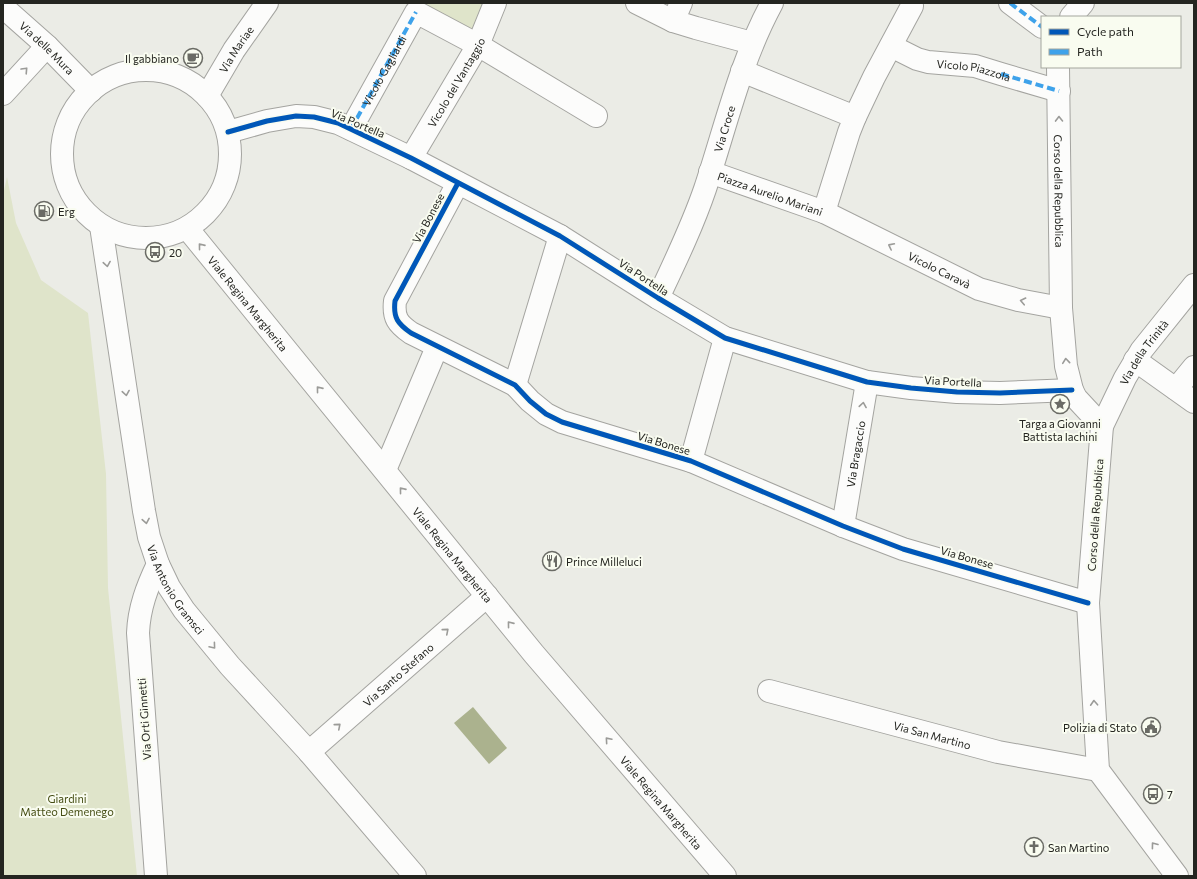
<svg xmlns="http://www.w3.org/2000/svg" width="1197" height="879" viewBox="0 0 1197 879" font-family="Commissioner,sans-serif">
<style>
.green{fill:#dfe4ca}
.water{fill:#abb28e}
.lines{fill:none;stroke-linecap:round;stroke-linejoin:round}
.minor-casing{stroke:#a4a4a0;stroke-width:24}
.minor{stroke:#fcfcfb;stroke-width:22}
.quiet{stroke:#3ea2ea;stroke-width:4;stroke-dasharray:8 4;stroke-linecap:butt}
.cycleway-casing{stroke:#f9fcf0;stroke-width:8}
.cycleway{stroke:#0057b8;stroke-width:5}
.oneway{stroke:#9b9b98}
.labels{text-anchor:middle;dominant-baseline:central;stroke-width:4;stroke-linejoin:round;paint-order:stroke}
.street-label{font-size:11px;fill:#242520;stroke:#f9fcf0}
.poi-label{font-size:11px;fill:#242520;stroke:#f9fcf0;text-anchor:start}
.park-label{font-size:11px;fill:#454d13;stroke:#f9fcf0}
</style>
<rect width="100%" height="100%" fill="#ebece6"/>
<!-- green -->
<path class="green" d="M 422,3 L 485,3 L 473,32 Z
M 7,177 L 16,223 L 41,280 L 88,313 L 106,474 L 108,588 L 137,876 L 3,876 L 3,195 Z"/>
<!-- water -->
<path class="water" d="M 473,707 L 507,748 L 489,764 L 454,723 Z"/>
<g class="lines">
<!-- minor casing -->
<g class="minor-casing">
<g id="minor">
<path d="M 637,3 L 673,21 L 696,28 L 752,43"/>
<path d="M 1010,3 L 1042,27"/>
<path id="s1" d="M 3,7 L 47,46 L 91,91"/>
<path d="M 1071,17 L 1083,3"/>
<path d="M 673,21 L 681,3"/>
<path id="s2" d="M 891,46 L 917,59 L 928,62 L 975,66 L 1001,74 L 1059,91"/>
<path id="s3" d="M 1058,67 L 1061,308 L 1066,366 L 1072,390 L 1076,398 L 1102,426 L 1088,603 L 1098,770 L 1177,876"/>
<circle cx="146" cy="154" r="84"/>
<path d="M 3,94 L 47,46"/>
<path id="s4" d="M 207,96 L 234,50 L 267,3"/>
<path d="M 855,117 L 874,77 L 912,6"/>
<path d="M 351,129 L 416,12 L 478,45 L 596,116"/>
<path d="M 228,132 L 267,121 L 296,116 L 314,117 L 338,123 L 411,158 L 560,236 L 658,298 L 725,338 L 867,382 L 911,388 L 957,392 L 1000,393 L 1072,390"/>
<path id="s5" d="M 411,158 L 478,45 L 495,3"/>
<path id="s6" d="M 710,172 L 824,212 L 849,132 L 855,117 L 742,71"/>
<path d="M 458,183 L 395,301 C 393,318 398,324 411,333 L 515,385 L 530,401 L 546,414 L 562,422 L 691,461 L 843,526 L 903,549 L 1088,603"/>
<path id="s7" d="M 824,212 L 979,289 L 1018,300 L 1061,308"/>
<path id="s8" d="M 101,226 L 144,511 L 149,537 L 158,564 L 169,587 L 184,610 L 230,666 L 309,752 L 415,876"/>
<path id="s9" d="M 187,228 L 534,654 L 725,876"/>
<path id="s10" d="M 658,298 C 675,262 692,227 705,189 C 726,126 740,62 772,3"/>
<path d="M 1135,360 L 1194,402"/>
<path d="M 515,385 L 560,236"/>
<path d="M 1176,389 L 1194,367"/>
<path id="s11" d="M 1102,426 L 1125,378 L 1141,351 L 1194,285"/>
<path d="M 691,461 L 725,338"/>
<path d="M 385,470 L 437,347"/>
<path id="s12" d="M 843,526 L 867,382"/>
<path id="s13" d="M 769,691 L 998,752 L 1098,770"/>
<path id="s14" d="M 309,752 L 487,596"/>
<path d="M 156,876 L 138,633 C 139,608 147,587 158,564"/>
</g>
</g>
<!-- minor -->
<use href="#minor" class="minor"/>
<!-- quiet -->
<g class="quiet">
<path d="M 1010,3 L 1042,27"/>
<path d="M 1001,74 L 1059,91"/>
<path id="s15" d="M 351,129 L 416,12"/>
</g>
<!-- cycleway casing -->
<g class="cycleway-casing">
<path id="cycleway" d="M 228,132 L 267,121 L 296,116 L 314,117 L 338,123 L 411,158 L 560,236 L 658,298 L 725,338 L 867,382 L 911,388 L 957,392 L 1000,393 L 1072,390
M 458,183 L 395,301 C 393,318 398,324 411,333 L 515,385 L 530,401 L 546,414 L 562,422 L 691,461 L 843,526 L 903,549 L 1088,603"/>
</g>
<!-- cycleway -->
<use href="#cycleway" class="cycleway"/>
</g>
<!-- one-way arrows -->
<defs><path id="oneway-chevron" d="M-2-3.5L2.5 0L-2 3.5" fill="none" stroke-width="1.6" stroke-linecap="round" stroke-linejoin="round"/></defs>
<g class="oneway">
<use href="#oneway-chevron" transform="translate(25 70) rotate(-47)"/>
<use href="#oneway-chevron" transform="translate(1059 119) rotate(-91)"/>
<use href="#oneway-chevron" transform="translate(201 246) rotate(-129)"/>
<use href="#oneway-chevron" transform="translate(891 246) rotate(-153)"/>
<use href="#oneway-chevron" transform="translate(107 264) rotate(81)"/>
<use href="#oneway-chevron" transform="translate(1023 301) rotate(-168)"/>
<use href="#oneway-chevron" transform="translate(1066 361) rotate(-96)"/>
<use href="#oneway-chevron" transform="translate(319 389) rotate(-129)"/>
<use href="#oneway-chevron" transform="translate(126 393) rotate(81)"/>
<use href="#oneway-chevron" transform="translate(863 405) rotate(-81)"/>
<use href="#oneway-chevron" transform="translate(402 490) rotate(-129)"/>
<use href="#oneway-chevron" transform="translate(146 521) rotate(80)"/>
<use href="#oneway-chevron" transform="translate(510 624) rotate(-129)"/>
<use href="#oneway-chevron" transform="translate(446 631) rotate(-41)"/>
<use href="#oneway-chevron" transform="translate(213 646) rotate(50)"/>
<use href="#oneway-chevron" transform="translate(1094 703) rotate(-93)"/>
<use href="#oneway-chevron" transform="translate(338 726) rotate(-41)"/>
<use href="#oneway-chevron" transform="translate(608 740) rotate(-131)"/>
<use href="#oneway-chevron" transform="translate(1154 845) rotate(-127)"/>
</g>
<!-- icons -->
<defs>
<g id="cafe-ring" transform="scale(1)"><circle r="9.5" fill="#f9fcf0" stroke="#6a6b65" stroke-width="1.5"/><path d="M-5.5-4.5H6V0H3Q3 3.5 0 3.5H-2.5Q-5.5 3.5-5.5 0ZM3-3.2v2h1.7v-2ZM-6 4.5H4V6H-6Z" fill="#6a6b65"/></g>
<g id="fuel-ring" transform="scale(1)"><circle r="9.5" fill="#f9fcf0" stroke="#6a6b65" stroke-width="1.5"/><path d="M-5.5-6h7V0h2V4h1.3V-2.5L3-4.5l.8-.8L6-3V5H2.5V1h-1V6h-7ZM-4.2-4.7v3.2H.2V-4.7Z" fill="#6a6b65"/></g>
<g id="bus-ring" transform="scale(1)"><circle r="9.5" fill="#f9fcf0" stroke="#6a6b65" stroke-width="1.5"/><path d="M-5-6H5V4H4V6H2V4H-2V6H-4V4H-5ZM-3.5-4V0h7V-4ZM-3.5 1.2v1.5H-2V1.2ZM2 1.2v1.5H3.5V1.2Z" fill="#6a6b65"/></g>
<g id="sight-ring" transform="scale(1)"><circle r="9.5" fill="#f9fcf0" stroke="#6a6b65" stroke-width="1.5"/><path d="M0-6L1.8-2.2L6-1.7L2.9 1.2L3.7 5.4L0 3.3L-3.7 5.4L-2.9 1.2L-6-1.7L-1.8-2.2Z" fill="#6a6b65"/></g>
<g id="restaurant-ring" transform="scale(1)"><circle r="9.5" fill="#f9fcf0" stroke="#6a6b65" stroke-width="1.5"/><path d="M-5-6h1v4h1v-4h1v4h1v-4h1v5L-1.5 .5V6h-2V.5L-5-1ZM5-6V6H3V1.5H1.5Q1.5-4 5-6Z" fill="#6a6b65"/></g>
<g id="civic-ring" transform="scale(1)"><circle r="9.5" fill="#f9fcf0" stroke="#6a6b65" stroke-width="1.5"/><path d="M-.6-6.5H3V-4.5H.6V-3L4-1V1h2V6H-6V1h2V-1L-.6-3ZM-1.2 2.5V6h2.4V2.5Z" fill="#6a6b65"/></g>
<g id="church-ring" transform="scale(1)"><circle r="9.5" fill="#f9fcf0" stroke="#6a6b65" stroke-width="1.5"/><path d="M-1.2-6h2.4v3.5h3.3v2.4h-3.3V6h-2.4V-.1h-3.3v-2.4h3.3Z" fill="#6a6b65"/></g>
</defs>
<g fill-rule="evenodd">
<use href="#cafe-ring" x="193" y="58"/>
<use href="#fuel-ring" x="44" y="211"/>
<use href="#bus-ring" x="155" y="252"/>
<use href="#sight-ring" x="1060" y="404"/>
<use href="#restaurant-ring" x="552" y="561"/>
<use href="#civic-ring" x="1151" y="727"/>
<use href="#bus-ring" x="1153" y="794"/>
<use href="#church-ring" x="1034" y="847"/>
</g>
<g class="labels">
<!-- street labels -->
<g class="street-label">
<text stroke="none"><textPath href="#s1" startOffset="60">Via delle Mura</textPath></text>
<text stroke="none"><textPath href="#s4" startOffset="55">Via Mariae</textPath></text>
<text stroke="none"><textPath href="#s15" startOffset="67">Vicolo Gagliardi</textPath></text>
<text stroke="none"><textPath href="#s2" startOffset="87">Vicolo Piazzola</textPath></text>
<text stroke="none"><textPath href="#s5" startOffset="88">Vicolo del Vantaggio</textPath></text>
<text transform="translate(358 123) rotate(23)">Via Portella</text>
<text stroke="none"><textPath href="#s10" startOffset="182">Via Croce</textPath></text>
<text stroke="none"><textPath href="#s6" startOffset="64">Piazza Aurelio Mariani</textPath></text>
<text stroke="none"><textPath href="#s3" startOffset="124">Corso della Repubblica</textPath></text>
<text transform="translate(428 218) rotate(-62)">Via Bonese</text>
<text stroke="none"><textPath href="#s7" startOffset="129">Vicolo Caravà</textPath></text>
<text transform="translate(644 277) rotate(33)">Via Portella</text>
<text stroke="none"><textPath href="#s9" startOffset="97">Viale Regina Margherita</textPath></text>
<text stroke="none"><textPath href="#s11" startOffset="85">Via della Trinità</textPath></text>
<text transform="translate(953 381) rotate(3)">Via Portella</text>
<text transform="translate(664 443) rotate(17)">Via Bonese</text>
<text stroke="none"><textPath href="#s12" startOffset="73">Via Bragaccio</textPath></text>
<text transform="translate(1095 515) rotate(-86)">Corso della Repubblica</text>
<text stroke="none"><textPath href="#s9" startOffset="421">Viale Regina Margherita</textPath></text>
<text transform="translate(967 557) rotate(16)">Via Bonese</text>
<text stroke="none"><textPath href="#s8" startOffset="374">Via Antonio Gramsci</textPath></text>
<text stroke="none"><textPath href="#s14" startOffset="118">Via Santo Stefano</textPath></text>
<text transform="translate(144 719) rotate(-94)">Via Orti Ginnetti</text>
<text stroke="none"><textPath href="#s13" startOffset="169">Via San Martino</textPath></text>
<text stroke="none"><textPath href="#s9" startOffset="745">Viale Regina Margherita</textPath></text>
</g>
<!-- poi labels -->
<g class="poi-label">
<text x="179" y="58" text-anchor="end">Il gabbiano</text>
<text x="58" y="211">Erg</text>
<text x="169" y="252">20</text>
<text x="1060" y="423" text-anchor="middle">Targa a Giovanni<tspan x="1060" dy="13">Battista Iachini</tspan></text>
<text x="566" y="561">Prince Milleluci</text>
<text x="1137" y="727" text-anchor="end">Polizia di Stato</text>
<text x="1167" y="794">7</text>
<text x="1048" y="847">San Martino</text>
</g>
<!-- park labels -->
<g class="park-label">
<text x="67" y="798">Giardini<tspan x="67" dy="13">Matteo Demenego</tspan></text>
</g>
</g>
<!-- border -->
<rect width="1197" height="879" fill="none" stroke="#242520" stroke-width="8"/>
<!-- legend -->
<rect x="1041" y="16" width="140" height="52" fill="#f9fcf0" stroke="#a4a69d"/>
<rect x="1049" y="29" width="20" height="6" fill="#0057b8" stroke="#a4a69d"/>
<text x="1077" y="36" font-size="12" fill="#242520">Cycle path</text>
<rect x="1049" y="49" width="20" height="6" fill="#3ea2ea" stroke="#a4a69d"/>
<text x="1077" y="56" font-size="12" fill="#242520">Path</text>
</svg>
